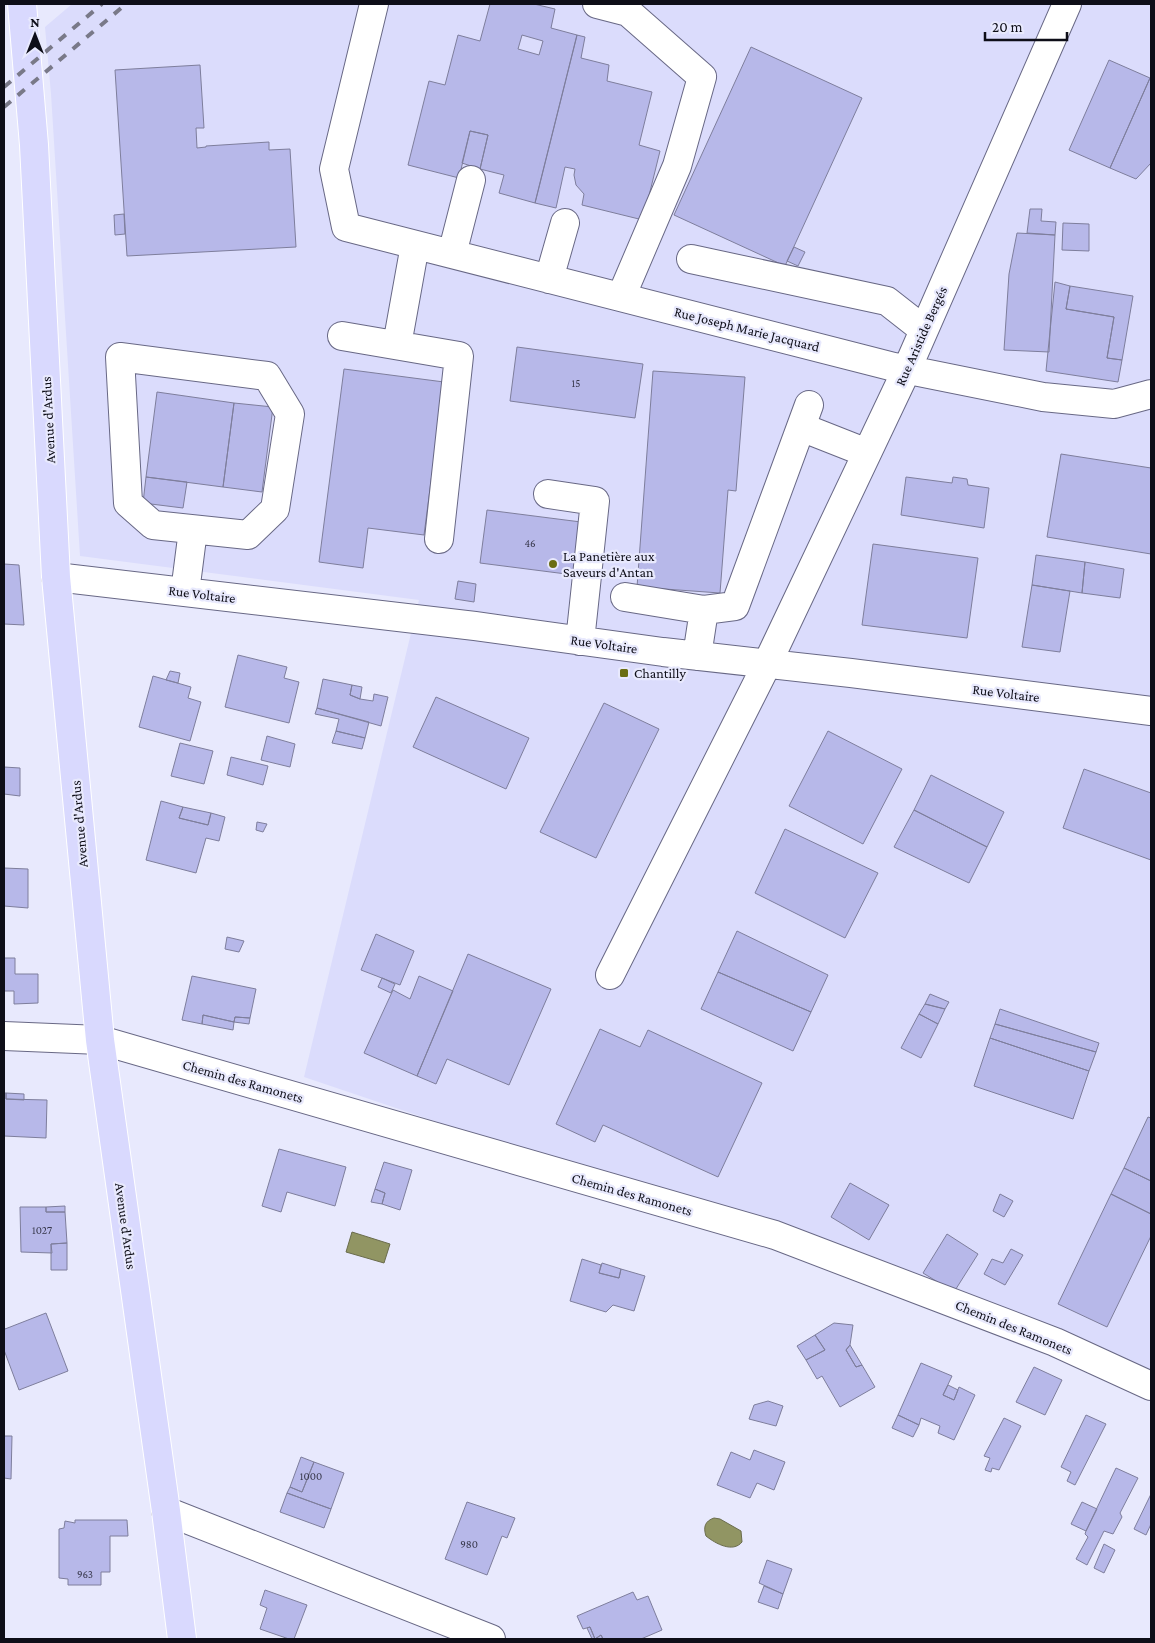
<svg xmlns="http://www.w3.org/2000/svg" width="1155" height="1643" viewBox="0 0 1155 1643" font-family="'Crimson Pro',serif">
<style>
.built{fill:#dbdcfc}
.water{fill:#919563;stroke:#6a6c4c}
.building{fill:#b7b8e9;stroke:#7e7e9c;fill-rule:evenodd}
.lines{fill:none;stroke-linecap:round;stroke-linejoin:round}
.minor-casing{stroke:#686885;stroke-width:30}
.major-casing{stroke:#fff;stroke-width:30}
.minor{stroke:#fff;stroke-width:28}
.major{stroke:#d9d9fe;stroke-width:28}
.rail{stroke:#797988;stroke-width:4;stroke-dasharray:9 9;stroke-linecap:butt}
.poi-dot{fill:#6b6e12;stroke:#e8e9fd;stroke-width:2}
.labels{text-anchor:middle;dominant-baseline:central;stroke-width:4.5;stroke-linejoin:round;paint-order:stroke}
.number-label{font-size:11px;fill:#38384c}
.street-label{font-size:14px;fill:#0e0e18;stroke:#e8e9fd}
.poi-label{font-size:14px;fill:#0e0e18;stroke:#e8e9fd;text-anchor:start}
</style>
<rect width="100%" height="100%" fill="#e8e9fd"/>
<!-- built -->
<path class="built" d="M 72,4 L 1151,4 L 1151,1371 L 1033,1323 L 304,1077 L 419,600 L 80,556 L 51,94 L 45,27 Z"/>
<!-- water -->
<path class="water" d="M 352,1232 L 390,1244 L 384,1263 L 346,1252 Z
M 714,1518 L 720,1519 L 741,1531 L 742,1542 C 733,1553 716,1544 706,1536 C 703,1527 705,1521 714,1518 Z"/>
<!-- building -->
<path class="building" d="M 490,4 L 534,4 L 555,9 L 551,28 L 577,35 L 535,203 L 499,193 L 504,175 L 480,169 L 488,135 L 470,131 L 459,178 L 408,165 L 429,81 L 445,85 L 458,35 L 480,41 ZM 522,35 L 543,41 L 539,55 L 518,49 Z
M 577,35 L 585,37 L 581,58 L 609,65 L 607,81 L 652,92 L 639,145 L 660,151 L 643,220 L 582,205 L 584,194 L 576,185 L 574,175 L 575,169 L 565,167 L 556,208 L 535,203 Z
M 751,47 L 862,98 L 785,266 L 674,215 Z
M 1109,60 L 1150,78 L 1110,168 L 1069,150 Z
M 200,65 L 204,128 L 196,128 L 197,148 L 206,147 L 206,146 L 269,142 L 269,150 L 290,149 L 296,247 L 127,256 L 115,70 Z
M 1150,78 L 1151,78 L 1151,163 L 1136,179 L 1110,168 Z
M 470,131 L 488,135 L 480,169 L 462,163 Z
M 1030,209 L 1042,209 L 1041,221 L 1056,222 L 1055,235 L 1027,233 Z
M 124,214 L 125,234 L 115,235 L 114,215 Z
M 1063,223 L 1089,224 L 1089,251 L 1062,250 Z
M 1017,233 L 1055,235 L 1049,352 L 1004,350 L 1009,274 Z
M 794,247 L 805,252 L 798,266 L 787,261 Z
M 1055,282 L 1070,286 L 1066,309 L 1114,317 L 1107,358 L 1122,360 L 1118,382 L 1046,371 Z
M 1070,286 L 1133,296 L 1122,360 L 1107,358 L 1114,317 L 1066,309 Z
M 517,347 L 643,364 L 635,418 L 510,401 Z
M 344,369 L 444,382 L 424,535 L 368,528 L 363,568 L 319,562 Z
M 653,371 L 745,377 L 736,491 L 728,490 L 720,593 L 637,587 Z
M 157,392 L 234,403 L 223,487 L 146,477 Z
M 234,403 L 273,407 L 262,492 L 223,487 Z
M 1061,454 L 1151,468 L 1151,554 L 1047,537 Z
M 146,477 L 187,482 L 183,508 L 143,503 Z
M 906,477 L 952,483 L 953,477 L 967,479 L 968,485 L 989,488 L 984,528 L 901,515 Z
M 487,510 L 581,522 L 574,575 L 480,563 Z
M 873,544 L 978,558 L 967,638 L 862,625 Z
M 1036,555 L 1085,562 L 1082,593 L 1032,585 Z
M 1085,562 L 1124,569 L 1120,598 L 1082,593 Z
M 4,564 L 19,565 L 24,625 L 4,624 Z
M 458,581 L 476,584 L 474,602 L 455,599 Z
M 1032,585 L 1070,591 L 1060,652 L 1022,647 Z
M 238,655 L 287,667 L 284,678 L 299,682 L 289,723 L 225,707 Z
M 170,671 L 180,673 L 178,683 L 166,680 Z
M 153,676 L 191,687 L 188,698 L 201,702 L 190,741 L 139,727 Z
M 323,679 L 352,685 L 350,695 L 360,699 L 373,701 L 374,694 L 388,697 L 381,726 L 317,708 Z
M 352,685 L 362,687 L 360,699 L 350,695 Z
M 436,697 L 529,738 L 506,789 L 413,747 Z
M 604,703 L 659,729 L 596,858 L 540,832 Z
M 317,708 L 369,722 L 365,738 L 336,731 L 339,719 L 315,714 Z
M 336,731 L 365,738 L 362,749 L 332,743 Z
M 828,731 L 902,769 L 863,844 L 789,806 Z
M 267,736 L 295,744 L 290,767 L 261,760 Z
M 180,743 L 213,751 L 204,784 L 171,776 Z
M 231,757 L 268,766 L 263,785 L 227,775 Z
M 4,767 L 20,768 L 20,796 L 4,794 Z
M 1084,769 L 1151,793 L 1151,860 L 1063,828 Z
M 931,775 L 1004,812 L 987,847 L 914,810 Z
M 161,801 L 183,807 L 179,818 L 208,825 L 211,813 L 225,817 L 219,841 L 206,838 L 196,873 L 146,860 Z
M 183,807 L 211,813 L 208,825 L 179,818 Z
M 914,810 L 987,847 L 969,883 L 894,847 Z
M 257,822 L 267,824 L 263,832 L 256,830 Z
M 785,829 L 878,873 L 845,938 L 755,893 Z
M 4,868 L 28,869 L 28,908 L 4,906 Z
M 737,931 L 828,975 L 811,1012 L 718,972 Z
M 376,934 L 414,951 L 400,985 L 361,970 Z
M 227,937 L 244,941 L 239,952 L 225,949 Z
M 468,954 L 551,989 L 509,1085 L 447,1059 L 436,1084 L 417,1076 Z
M 4,958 L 15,958 L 15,974 L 38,974 L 38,1003 L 14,1004 L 14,991 L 4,991 Z
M 718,972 L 811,1012 L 793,1051 L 701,1009 Z
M 192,976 L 256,989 L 250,1018 L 235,1017 L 234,1022 L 203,1015 L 202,1024 L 182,1020 Z
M 419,976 L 453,991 L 417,1076 L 364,1053 L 393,990 L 410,999 Z
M 382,978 L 395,984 L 391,993 L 378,987 Z
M 930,994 L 949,1002 L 945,1009 L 925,1004 Z
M 925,1004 L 945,1009 L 938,1024 L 919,1014 Z
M 1000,1009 L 1099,1043 L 1096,1052 L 995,1024 Z
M 919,1014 L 938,1024 L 921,1058 L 901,1048 Z
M 203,1015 L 234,1022 L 233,1030 L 202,1024 Z
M 235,1017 L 250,1018 L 249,1024 L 234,1022 Z
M 995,1024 L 1096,1052 L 1089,1071 L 990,1038 Z
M 600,1029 L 640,1047 L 648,1030 L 762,1083 L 718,1177 L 603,1125 L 595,1142 L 556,1124 Z
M 990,1038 L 1089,1071 L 1073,1119 L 974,1086 Z
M 4,1093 L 6,1093 L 6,1099 L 47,1100 L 46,1138 L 4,1136 Z
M 6,1093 L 24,1094 L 24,1100 L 6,1099 Z
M 1148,1117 L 1151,1118 L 1151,1181 L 1124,1168 Z
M 279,1149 L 346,1167 L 335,1206 L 287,1192 L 281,1212 L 262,1206 Z
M 384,1162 L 412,1170 L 400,1210 L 382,1204 L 385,1193 L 375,1189 Z
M 1124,1168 L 1151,1181 L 1151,1214 L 1111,1194 Z
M 850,1183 L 889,1205 L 869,1240 L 831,1217 Z
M 375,1189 L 385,1193 L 382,1204 L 371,1202 Z
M 1000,1194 L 1013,1201 L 1004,1217 L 993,1211 Z
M 1111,1194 L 1151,1214 L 1151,1236 L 1107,1327 L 1058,1304 Z
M 65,1206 L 65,1212 L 46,1212 L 46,1207 Z
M 20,1207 L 46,1207 L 46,1212 L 65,1212 L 67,1243 L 51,1244 L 52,1253 L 21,1252 Z
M 947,1234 L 978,1254 L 954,1292 L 923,1273 Z
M 67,1243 L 67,1270 L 51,1270 L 51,1244 Z
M 1011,1249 L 1023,1255 L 1005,1285 L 984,1274 L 992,1259 L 1003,1263 Z
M 582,1259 L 601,1265 L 599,1273 L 619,1278 L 621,1269 L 645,1276 L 634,1311 L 613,1305 L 606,1312 L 570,1301 Z
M 602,1263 L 621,1269 L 619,1278 L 599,1273 Z
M 46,1313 L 68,1371 L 19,1390 L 4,1350 L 4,1326 L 5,1329 Z
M 834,1323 L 853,1325 L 850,1345 L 846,1350 L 856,1367 L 862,1365 L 875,1387 L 840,1407 L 822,1376 L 817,1379 L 806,1360 L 825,1350 L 815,1335 Z
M 815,1335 L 825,1350 L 806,1360 L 797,1346 Z
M 850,1345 L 862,1365 L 856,1367 L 846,1350 Z
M 921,1363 L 952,1376 L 943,1395 L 954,1400 L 959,1387 L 975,1395 L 954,1440 L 938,1433 L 940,1426 L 921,1418 L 919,1425 L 898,1415 Z
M 1034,1367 L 1062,1380 L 1045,1415 L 1016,1402 Z
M 948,1385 L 958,1390 L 954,1400 L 943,1395 Z
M 768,1401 L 783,1406 L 776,1426 L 749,1419 L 754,1405 Z
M 898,1415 L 919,1425 L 913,1437 L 892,1428 Z
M 1086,1415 L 1106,1424 L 1075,1485 L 1067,1481 L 1071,1472 L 1061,1467 Z
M 1004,1418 L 1021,1426 L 999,1470 L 992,1468 L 991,1472 L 985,1470 L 990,1458 L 984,1456 Z
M 4,1436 L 12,1436 L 11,1479 L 4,1478 Z
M 754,1450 L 785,1462 L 774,1490 L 757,1483 L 750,1498 L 717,1485 L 731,1452 L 750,1460 Z
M 301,1457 L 314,1462 L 302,1492 L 290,1487 Z
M 314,1462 L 344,1473 L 331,1509 L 287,1493 L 290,1487 L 302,1492 Z
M 1116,1468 L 1138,1478 L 1120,1513 L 1122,1517 L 1113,1534 L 1104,1531 L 1087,1565 L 1076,1559 L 1088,1537 L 1085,1534 L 1086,1531 Z
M 287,1493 L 331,1509 L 324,1528 L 280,1512 Z
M 1151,1494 L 1151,1524 L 1146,1535 L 1134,1529 Z
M 467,1502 L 515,1518 L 507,1538 L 502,1536 L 487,1575 L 445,1559 Z
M 1082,1502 L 1097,1509 L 1086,1531 L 1071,1524 Z
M 75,1520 L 127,1520 L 128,1536 L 110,1536 L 110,1572 L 101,1572 L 101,1585 L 68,1585 L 68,1579 L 59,1578 L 59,1529 L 64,1528 L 65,1521 L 75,1523 Z
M 1104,1544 L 1115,1550 L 1104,1573 L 1094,1568 Z
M 767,1560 L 792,1569 L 783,1594 L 759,1583 Z
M 764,1586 L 783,1594 L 778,1609 L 758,1602 Z
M 265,1590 L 307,1605 L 294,1639 L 289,1639 L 260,1629 L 267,1608 L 260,1605 Z
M 633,1592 L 637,1600 L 648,1596 L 662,1630 L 641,1639 L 603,1639 L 601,1635 L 595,1639 L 590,1627 L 583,1629 L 577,1616 Z
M 590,1627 L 595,1639 L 601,1635 L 603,1639 L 592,1639 L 587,1628 Z"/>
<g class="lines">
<!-- minor casing -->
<g class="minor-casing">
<path id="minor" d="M 374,4 L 334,169 L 346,227 L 894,367 L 1043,397 L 1114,404 L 1151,394
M 597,4 L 628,12 L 702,77 L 677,166 L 621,297
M 452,254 L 471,180
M 691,259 L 887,301 L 924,330
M 549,279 L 565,223
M 342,336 L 459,356 L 439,539
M 397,345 L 415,245
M 120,357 L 267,376 L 290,414 L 275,509 L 248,535 L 153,525 L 128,503 Z
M 801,427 L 867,453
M 548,494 L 595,501 L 580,641
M 56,577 L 475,626 L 663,652 L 851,673 L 1151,711
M 185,592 L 193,530
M 625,597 L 704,610 L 735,606 L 809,405
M 697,656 L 704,610
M 610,975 L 767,664 L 907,369 L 1067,4
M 4,1036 L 100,1040 L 775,1235 L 1055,1342 L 1151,1386
M 166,1511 L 491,1639"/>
</g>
<!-- major casing -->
<g class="major-casing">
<path id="major" d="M 22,4 L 34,145 L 56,577 L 100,1040 L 166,1511 L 182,1639"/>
</g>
<!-- minor -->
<use href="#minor" class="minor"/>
<!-- major -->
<use href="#major" class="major"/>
<!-- rail -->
<path class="rail" d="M 4,87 L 102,4
M 4,107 L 126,4"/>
</g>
<!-- markers -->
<g class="poi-dot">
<circle cx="553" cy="564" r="5"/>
<rect x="619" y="668" width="10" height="10" rx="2.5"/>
</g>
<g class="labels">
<!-- number labels -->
<g class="number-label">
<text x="576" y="383">15</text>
<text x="530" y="543">46</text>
<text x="42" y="1230">1027</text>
<text x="311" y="1476">1000</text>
<text x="469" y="1544">980</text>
<text x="85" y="1574">963</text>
</g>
<!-- street labels -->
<g class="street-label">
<text transform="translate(747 329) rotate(14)">Rue Joseph Marie Jacquard</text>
<text transform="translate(921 336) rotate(-66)">Rue Aristide Bergés</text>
<text transform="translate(48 420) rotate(-93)">Avenue d'Ardus</text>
<text transform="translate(202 594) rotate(7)">Rue Voltaire</text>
<text transform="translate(604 644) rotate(8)">Rue Voltaire</text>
<text transform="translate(1006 693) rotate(7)">Rue Voltaire</text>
<text transform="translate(79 824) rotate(-95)">Avenue d'Ardus</text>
<text transform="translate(243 1081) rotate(16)">Chemin des Ramonets</text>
<text transform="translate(632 1194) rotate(16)">Chemin des Ramonets</text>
<text transform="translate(126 1226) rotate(82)">Avenue d'Ardus</text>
<text transform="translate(1014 1327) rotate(22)">Chemin des Ramonets</text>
</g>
<!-- poi labels -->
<g class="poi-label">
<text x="563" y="556">La Panetière aux<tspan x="563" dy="16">Saveurs d'Antan</tspan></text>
<text x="634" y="673">Chantilly</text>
</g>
</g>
<!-- border -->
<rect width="1155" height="1643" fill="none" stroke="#0e0e18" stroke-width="10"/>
<!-- north arrow -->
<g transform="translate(35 35)" stroke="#e8e9fd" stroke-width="4" paint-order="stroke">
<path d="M0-4L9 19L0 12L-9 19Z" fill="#0e0e18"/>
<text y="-8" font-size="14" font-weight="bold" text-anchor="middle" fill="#0e0e18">N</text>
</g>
<!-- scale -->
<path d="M985 32v8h82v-8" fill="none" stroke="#0e0e18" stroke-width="2.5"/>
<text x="992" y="32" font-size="15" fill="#0e0e18" stroke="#e8e9fd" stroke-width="4" paint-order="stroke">20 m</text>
</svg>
